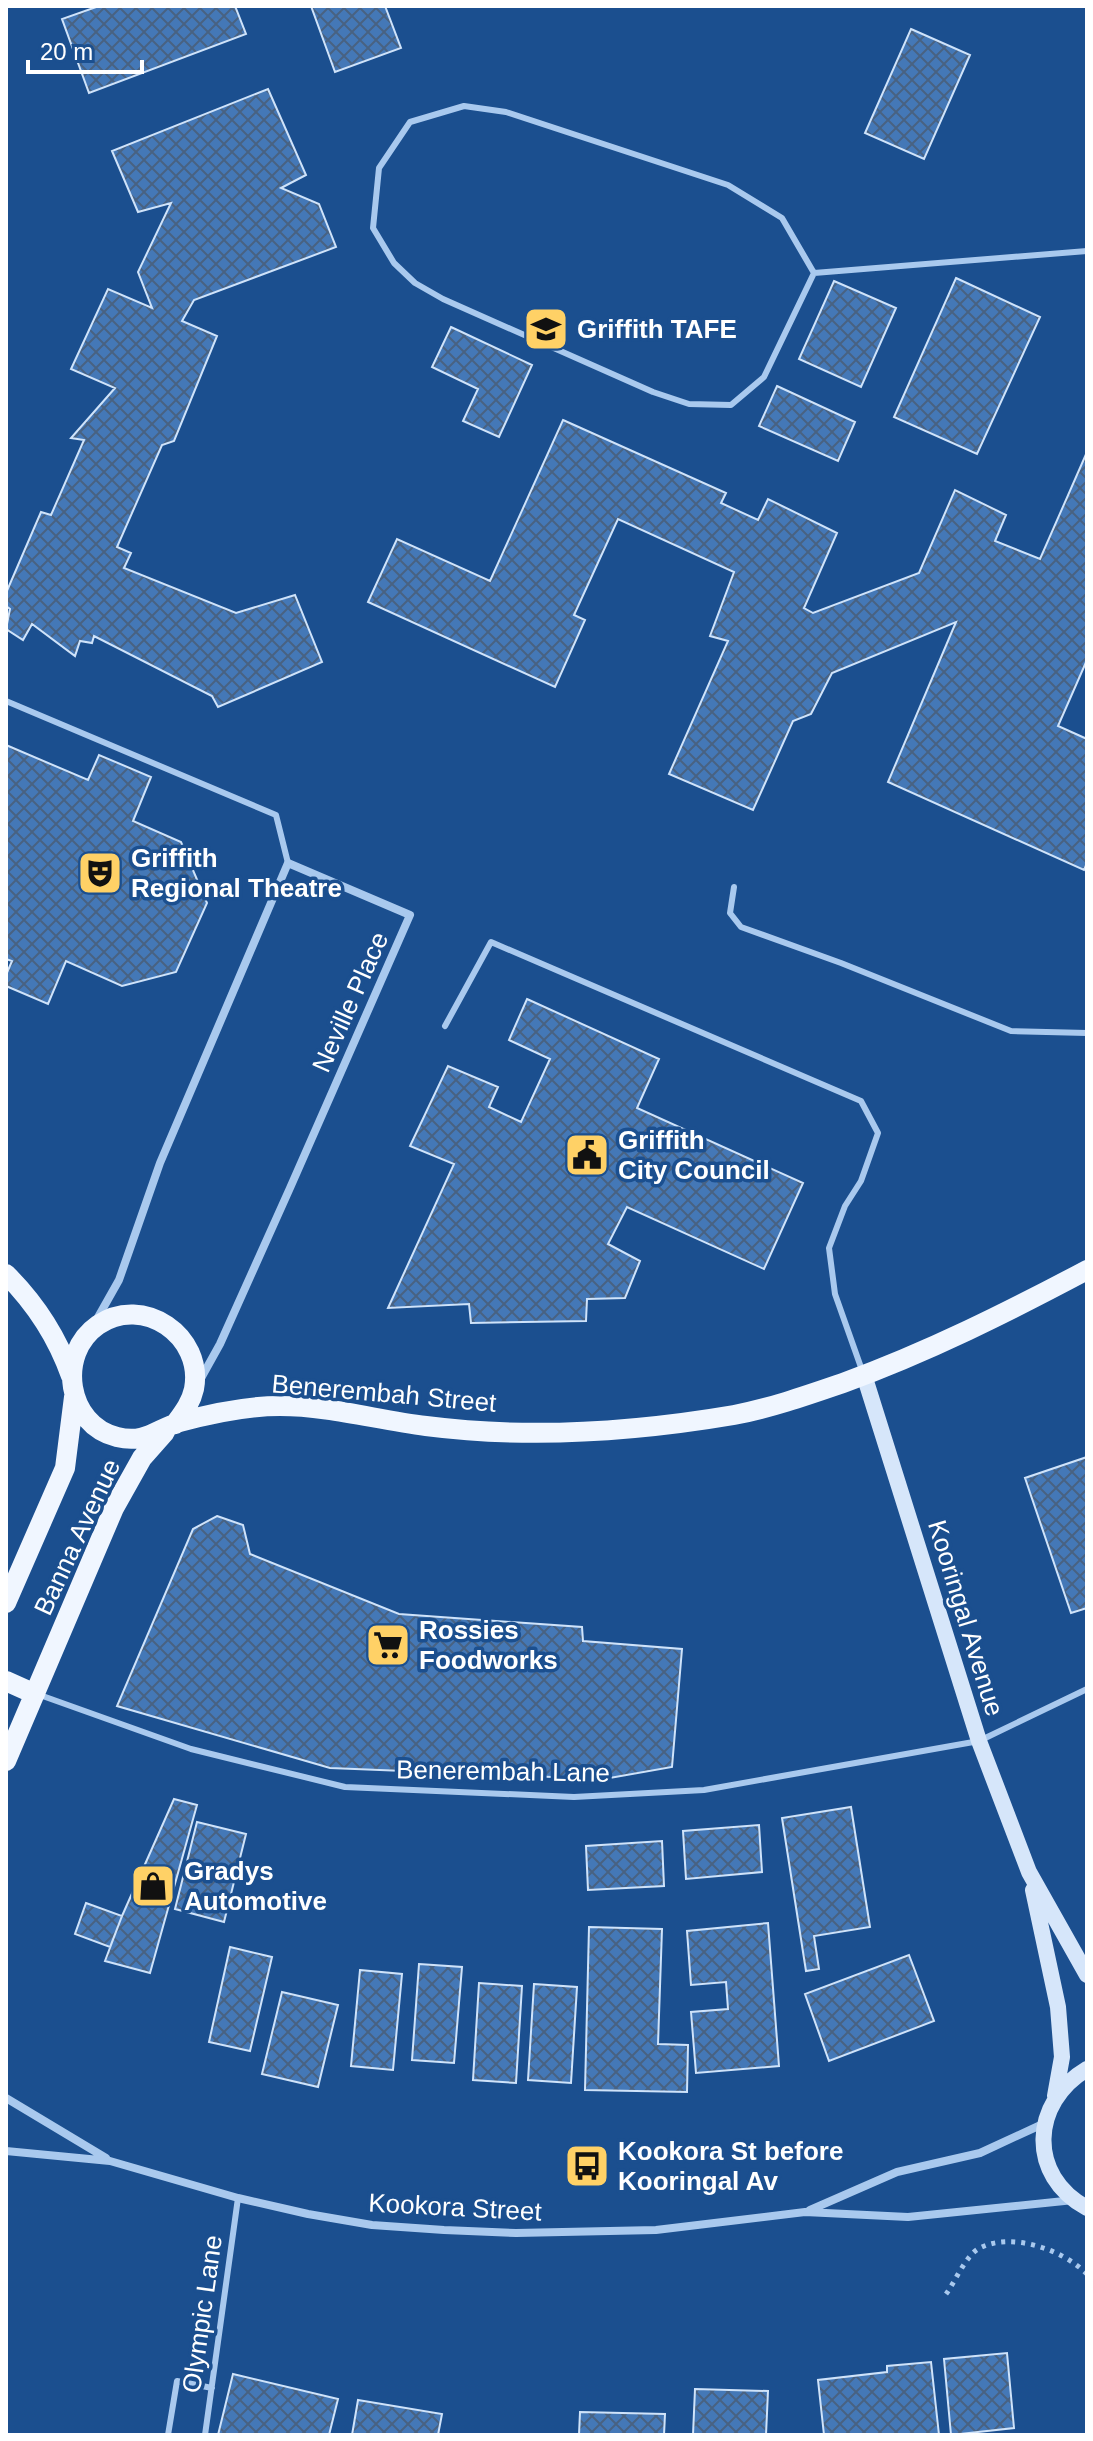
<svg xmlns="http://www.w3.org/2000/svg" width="1093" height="2441" viewBox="0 0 1093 2441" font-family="Helvetica,sans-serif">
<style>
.building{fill:url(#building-cross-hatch);stroke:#cfe3fa;stroke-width:2}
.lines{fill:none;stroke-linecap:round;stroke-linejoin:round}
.path{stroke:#a9c9ee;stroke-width:5;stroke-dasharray:4 6;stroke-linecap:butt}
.lane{stroke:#a9c9ee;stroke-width:6}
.street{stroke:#a9c9ee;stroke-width:8}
.secondary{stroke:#d6e6fa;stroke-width:16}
.primary{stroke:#f0f6ff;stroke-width:20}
.labels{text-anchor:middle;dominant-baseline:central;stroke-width:7;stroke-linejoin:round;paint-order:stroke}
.poi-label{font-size:26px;font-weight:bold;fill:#fff;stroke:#1b4f8f;text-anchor:start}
.street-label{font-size:26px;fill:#fff;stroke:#1b4f8f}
</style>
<defs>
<pattern id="building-cross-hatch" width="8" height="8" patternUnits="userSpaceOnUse" patternTransform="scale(2)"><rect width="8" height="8" fill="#4478b7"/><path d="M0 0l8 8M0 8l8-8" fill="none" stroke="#486282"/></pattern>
</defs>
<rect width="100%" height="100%" fill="#1b4f8f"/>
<!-- building -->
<path class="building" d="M 99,6 L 235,6 L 246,34 L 89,93 L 62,19 Z
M 311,6 L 385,6 L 401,48 L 335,72 Z
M 911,29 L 970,55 L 924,159 L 865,133 Z
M 268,89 L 306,175 L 281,188 L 319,204 L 336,247 L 194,300 L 182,321 L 217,336 L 174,441 L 162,445 L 117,547 L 131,553 L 124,568 L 236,613 L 295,595 L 322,662 L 218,707 L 212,696 L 94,636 L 92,643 L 80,641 L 75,656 L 32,624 L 23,640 L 6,629 L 10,609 L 6,606 L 6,593 L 41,512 L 51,515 L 84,440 L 71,438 L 115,388 L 71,369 L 108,289 L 152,308 L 138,272 L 171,203 L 138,212 L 112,151 Z
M 956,278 L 1040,317 L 977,454 L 894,417 Z
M 834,281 L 896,308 L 861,387 L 799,359 Z
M 451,327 L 532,365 L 499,437 L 463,421 L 478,389 L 432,367 Z
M 777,386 L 855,422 L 838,461 L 759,426 Z
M 563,420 L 726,493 L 721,503 L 758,520 L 768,499 L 837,533 L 804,608 L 813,613 L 919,573 L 955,490 L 1006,515 L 995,541 L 1040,559 L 1087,452 L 1087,660 L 1058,726 L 1087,739 L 1087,863 L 1084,870 L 888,782 L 956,622 L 832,673 L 811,714 L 793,721 L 753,810 L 669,774 L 728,641 L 710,636 L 734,572 L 618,519 L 574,615 L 585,620 L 555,687 L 368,602 L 397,539 L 490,581 Z
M 6,745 L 88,780 L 99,755 L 151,777 L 133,821 L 181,842 L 207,903 L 176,972 L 122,986 L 66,961 L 48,1004 L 6,986 L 6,975 L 12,961 L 6,959 Z
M 527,999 L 659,1059 L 637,1108 L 803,1183 L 764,1269 L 627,1207 L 608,1244 L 640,1261 L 625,1298 L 587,1299 L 586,1321 L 471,1323 L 469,1304 L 388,1308 L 454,1164 L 410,1146 L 448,1066 L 498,1087 L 489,1107 L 521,1122 L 550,1059 L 509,1040 Z
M 1087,1457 L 1087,1608 L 1071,1613 L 1025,1478 Z
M 217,1516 L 243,1525 L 250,1554 L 399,1614 L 582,1627 L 583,1641 L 682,1649 L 672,1767 L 604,1779 L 330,1768 L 117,1706 L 193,1529 Z
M 174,1799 L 197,1805 L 150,1973 L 105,1961 L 122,1916 Z
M 851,1807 L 870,1927 L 814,1936 L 819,1969 L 806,1971 L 782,1818 Z
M 197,1822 L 246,1834 L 224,1922 L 175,1909 Z
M 759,1825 L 762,1872 L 686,1879 L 683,1831 Z
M 662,1841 L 664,1886 L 588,1890 L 586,1846 Z
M 86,1903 L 122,1916 L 110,1947 L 75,1934 Z
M 768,1923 L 779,2066 L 696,2073 L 691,2012 L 728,2009 L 726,1982 L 691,1985 L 687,1931 Z
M 589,1927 L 662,1929 L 658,2044 L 688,2045 L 687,2092 L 585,2090 Z
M 230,1947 L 272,1957 L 250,2051 L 209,2042 Z
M 909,1955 L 934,2021 L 829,2061 L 805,1994 Z
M 419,1964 L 462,1967 L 454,2063 L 412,2060 Z
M 360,1970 L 402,1974 L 393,2070 L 351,2066 Z
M 479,1983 L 522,1986 L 516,2083 L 473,2080 Z
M 534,1984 L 577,1987 L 571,2083 L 528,2080 Z
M 282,1992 L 338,2005 L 318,2087 L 262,2074 Z
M 1007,2353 L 1014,2428 L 951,2435 L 944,2359 Z
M 931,2362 L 939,2435 L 824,2435 L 818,2380 L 887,2372 L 887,2366 Z
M 233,2374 L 338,2399 L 329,2435 L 218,2435 Z
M 695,2389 L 768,2391 L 766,2435 L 693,2435 Z
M 358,2400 L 442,2414 L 438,2435 L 352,2435 Z
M 580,2412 L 665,2414 L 664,2435 L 579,2435 Z"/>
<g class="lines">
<!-- path -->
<path class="path" d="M 946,2294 C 955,2282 965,2257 978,2249 C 1010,2231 1062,2249 1087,2274"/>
<!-- lane -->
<path class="lane" d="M 464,106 L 506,112 L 728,185 L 782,218 L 814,273 L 764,377 L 731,405 L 689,404 L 653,392 L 443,299 L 415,283 L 394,263 L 373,228 L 379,168 L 410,122 Z
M 814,273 L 1087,251
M 6,701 L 276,815 L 288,863
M 734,887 L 730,913 L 741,927 L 841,963 L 1011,1031 L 1087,1033
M 445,1026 L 491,942 L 861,1101 L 878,1133 L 861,1181 L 845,1206 L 829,1248 L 835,1294 L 863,1373
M 37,1694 L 191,1749 L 345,1787 L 574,1797 L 704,1790 L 979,1741 L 1087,1689
M 168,2435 L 177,2381 L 212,2388
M 205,2435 L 238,2198"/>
<!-- street -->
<path class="street" d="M 97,1319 L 119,1280 L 160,1163 L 288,863 L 410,915 L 290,1188 L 220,1344 L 200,1380
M 6,2098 L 106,2158
M 6,2151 L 110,2161 L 238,2198 L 308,2214 L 372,2225 L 444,2230 L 516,2233 L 656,2230 L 805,2212 L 908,2217 L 1074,2200
M 810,2210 L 897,2172 L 980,2153 L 1045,2123"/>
<!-- secondary -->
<path class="secondary" d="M 864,1375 L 979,1741 L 1029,1872 L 1087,1975
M 1033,1890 L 1058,2007 L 1062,2057 L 1055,2096
M 1087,2069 C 1031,2102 1027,2176 1087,2208"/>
<!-- primary -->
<path class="primary" d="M 6,1274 C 36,1304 57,1336 71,1376
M 175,1424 C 183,1413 191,1403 194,1389 C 204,1336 143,1294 98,1325 C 56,1354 67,1425 117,1437 C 146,1444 156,1429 180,1422 C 213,1413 246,1406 280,1406 C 329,1406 377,1420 426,1426 C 527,1439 634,1432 734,1415 C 771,1408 808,1395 843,1383 C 928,1352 1008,1312 1087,1270
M 6,1603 L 65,1468 L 74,1397
M 6,1681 L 35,1694
M 6,1761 L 114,1508 L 142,1458 L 165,1432"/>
</g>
<!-- icons -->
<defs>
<g id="university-square" transform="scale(2.3)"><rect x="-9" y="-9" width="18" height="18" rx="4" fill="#ffd166" stroke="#1b4f8f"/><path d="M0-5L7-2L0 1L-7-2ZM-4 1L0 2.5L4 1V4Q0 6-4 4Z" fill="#111"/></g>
<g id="theatre-square" transform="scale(2.3)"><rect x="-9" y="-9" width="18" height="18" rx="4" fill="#ffd166" stroke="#1b4f8f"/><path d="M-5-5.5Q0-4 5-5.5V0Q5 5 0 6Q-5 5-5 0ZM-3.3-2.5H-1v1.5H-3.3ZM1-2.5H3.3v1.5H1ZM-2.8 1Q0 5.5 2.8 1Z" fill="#111"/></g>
<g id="civic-square" transform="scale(2.3)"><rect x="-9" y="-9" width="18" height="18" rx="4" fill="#ffd166" stroke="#1b4f8f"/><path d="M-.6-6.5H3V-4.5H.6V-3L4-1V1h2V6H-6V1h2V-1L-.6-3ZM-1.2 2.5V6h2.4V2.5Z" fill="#111"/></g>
<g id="supermarket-square" transform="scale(2.3)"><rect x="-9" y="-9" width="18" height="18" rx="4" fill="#ffd166" stroke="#1b4f8f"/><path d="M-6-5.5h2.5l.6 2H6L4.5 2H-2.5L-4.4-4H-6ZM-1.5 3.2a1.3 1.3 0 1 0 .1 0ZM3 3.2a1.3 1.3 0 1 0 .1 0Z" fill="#111"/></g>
<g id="shop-square" transform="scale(2.3)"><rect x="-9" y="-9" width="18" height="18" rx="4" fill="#ffd166" stroke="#1b4f8f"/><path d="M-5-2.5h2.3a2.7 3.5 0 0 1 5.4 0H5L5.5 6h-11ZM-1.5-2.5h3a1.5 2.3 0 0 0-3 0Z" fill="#111"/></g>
<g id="bus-square" transform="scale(2.3)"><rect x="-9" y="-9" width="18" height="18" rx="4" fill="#ffd166" stroke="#1b4f8f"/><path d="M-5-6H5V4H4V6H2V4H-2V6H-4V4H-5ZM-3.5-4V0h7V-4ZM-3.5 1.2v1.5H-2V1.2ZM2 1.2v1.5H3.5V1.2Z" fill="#111"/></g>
</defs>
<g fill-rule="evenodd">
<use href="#university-square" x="546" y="329"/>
<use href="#theatre-square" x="100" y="873"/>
<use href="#civic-square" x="587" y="1155"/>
<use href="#supermarket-square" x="388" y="1645"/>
<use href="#shop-square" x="153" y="1886"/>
<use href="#bus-square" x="587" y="2166"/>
</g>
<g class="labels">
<!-- poi labels -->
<g class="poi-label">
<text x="577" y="329">Griffith TAFE</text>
<text x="131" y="858">Griffith<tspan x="131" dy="30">Regional Theatre</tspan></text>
<text x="618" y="1140">Griffith<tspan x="618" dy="30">City Council</tspan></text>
<text x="419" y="1630">Rossies<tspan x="419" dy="30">Foodworks</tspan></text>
<text x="184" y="1871">Gradys<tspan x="184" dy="30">Automotive</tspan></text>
<text x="618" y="2151">Kookora St before<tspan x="618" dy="30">Kooringal Av</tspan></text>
</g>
<!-- street labels -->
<g class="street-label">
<text transform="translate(350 1002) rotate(-66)">Neville Place</text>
<text transform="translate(384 1393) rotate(5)">Benerembah Street</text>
<text transform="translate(77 1537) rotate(-65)">Banna Avenue</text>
<text transform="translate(966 1618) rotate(73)">Kooringal Avenue</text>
<text transform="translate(503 1771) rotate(1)">Benerembah Lane</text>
<text transform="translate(455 2207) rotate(3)">Kookora Street</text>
<text transform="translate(202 2314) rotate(-82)">Olympic Lane</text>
</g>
</g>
<!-- border -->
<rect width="1093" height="2441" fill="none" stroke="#ffffff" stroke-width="16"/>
<!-- scale -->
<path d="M28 60v12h114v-12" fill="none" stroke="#ffffff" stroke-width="4"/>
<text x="40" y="60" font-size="24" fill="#ffffff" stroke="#1b4f8f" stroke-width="6" paint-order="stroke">20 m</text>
</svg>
